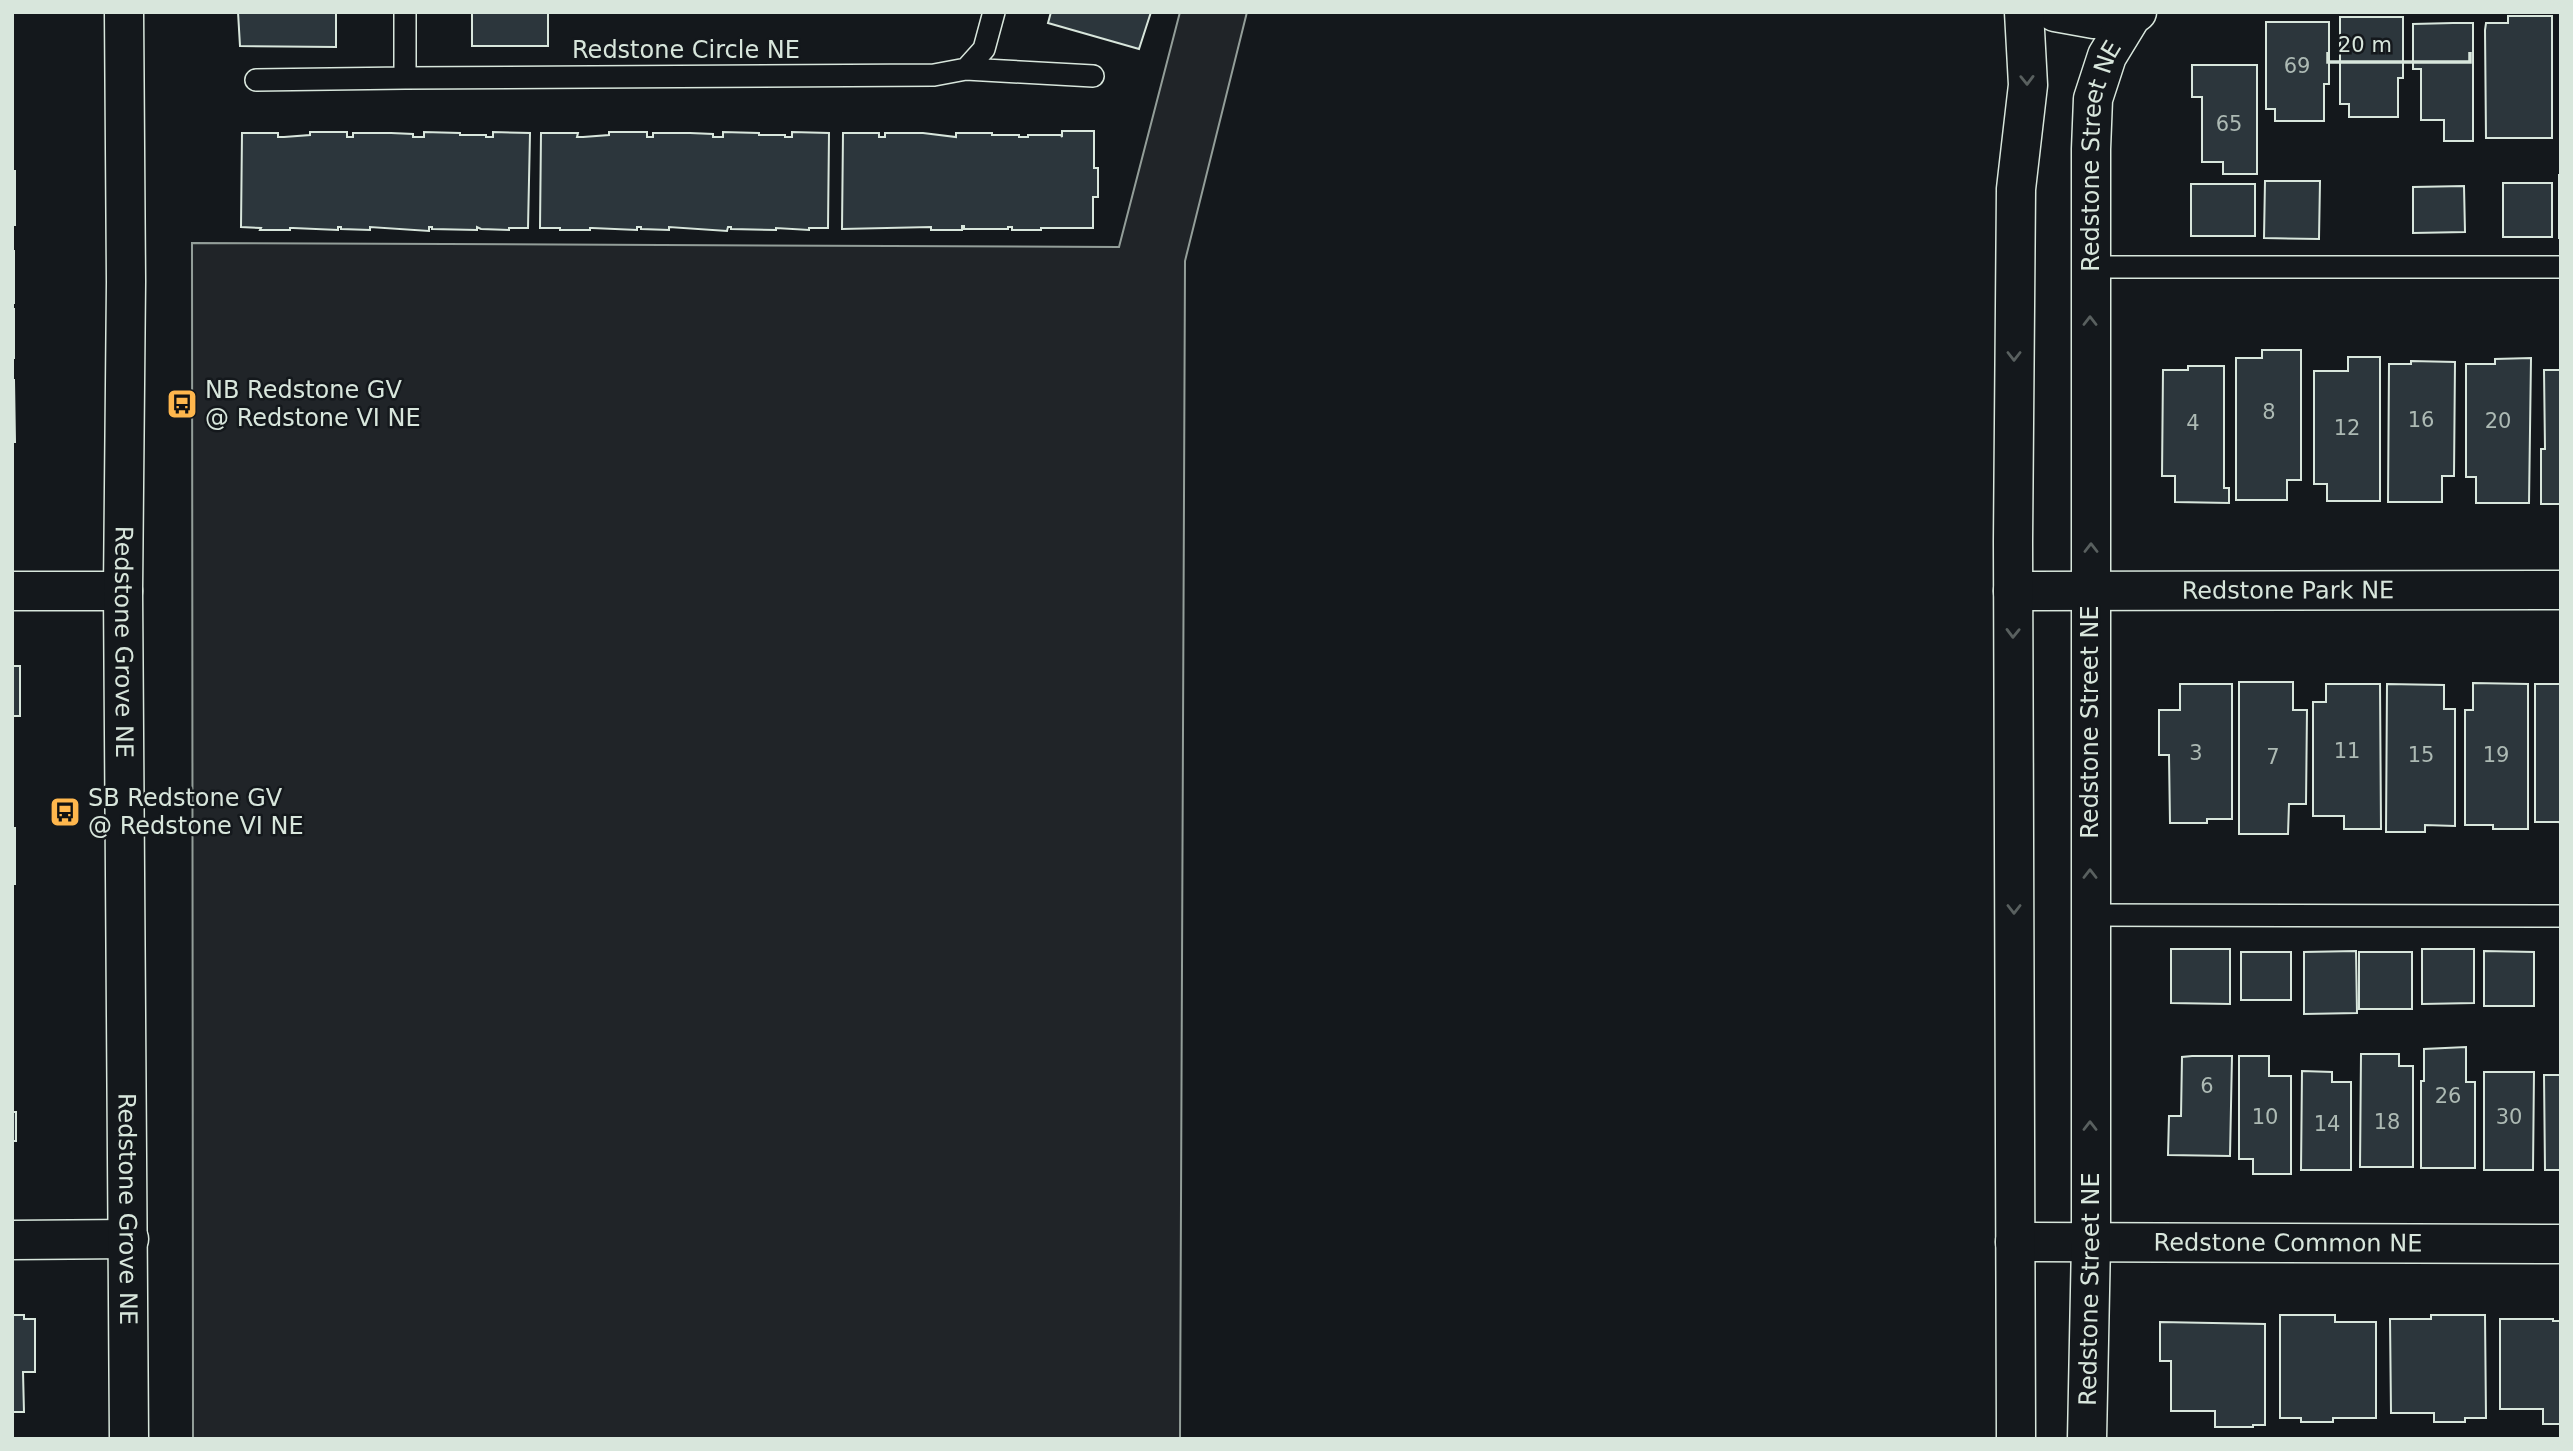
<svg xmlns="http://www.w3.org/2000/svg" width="2573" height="1451" viewBox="0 0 2573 1451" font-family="'DejaVu Sans',sans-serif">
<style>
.green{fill:#202428;stroke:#939e99;stroke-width:2}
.building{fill:#2c363c;stroke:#d8e6dc;stroke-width:2}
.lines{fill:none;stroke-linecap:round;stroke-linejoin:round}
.lane-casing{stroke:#d8e6dc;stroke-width:24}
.street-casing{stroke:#d8e6dc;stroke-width:41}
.secondary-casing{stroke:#d8e6dc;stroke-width:41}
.lane{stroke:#14181c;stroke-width:21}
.street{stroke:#14181c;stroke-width:38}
.secondary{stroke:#14181c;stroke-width:38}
.oneway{stroke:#59605f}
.labels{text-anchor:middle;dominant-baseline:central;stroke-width:5;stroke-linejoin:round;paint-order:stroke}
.number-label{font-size:21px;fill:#adbab4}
.street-label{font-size:24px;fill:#d8e6dc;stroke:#14181c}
.poi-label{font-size:24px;fill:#d8e6dc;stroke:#14181c;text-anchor:start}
</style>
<rect width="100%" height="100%" fill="#14181c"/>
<!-- green -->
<path class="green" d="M 1180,12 L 1247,12 L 1185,261 L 1180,1439 L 193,1439 L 192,243 L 1119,247 Z"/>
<!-- building -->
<path class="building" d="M 238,12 L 336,12 L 336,47 L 240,46 Z
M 472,12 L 548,12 L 548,46 L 472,46 Z
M 1051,12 L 1151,12 L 1139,49 L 1048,23 Z
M 2508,16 L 2552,16 L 2552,138 L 2486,138 L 2485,30 L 2486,23 L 2508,23 Z
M 2340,17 L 2403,17 L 2403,78 L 2398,78 L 2398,117 L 2349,117 L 2349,104 L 2340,104 Z
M 2266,22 L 2329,22 L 2329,84 L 2324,84 L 2324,121 L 2275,121 L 2275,109 L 2266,109 Z
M 2453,23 L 2473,23 L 2473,141 L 2444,141 L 2444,120 L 2421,120 L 2421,69 L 2413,69 L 2413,24 Z
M 2192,65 L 2257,65 L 2257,174 L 2223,174 L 2223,162 L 2202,162 L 2202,97 L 2192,97 Z
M 1062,131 L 1094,131 L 1094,168 L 1098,168 L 1098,197 L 1093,197 L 1093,228 L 1041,228 L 1041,230 L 1012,230 L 1012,227 L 1008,227 L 1008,229 L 964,229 L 964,226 L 962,226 L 962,230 L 931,230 L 931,227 L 842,229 L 843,133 L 879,133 L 879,137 L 885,137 L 885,133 L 923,133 L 956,137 L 956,133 L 992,133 L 992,135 L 1019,135 L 1019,137 L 1028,137 L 1028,135 L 1061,135 L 1062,137 Z
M 310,132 L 347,132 L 347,137 L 353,137 L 353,133 L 391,133 L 413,134 L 413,137 L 424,137 L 424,132 L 460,133 L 460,135 L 486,135 L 486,137 L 493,137 L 493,132 L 530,133 L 528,228 L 509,228 L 509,230 L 481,229 L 477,227 L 477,230 L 432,229 L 432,227 L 429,227 L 429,231 L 370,227 L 370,230 L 341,229 L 341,227 L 338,227 L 338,230 L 293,228 L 290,228 L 290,230 L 260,230 L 261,228 L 241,227 L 242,133 L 278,133 L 278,137 L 284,137 L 310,135 Z
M 609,132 L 647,132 L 647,137 L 653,137 L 653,133 L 690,133 L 713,134 L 713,137 L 723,137 L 723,132 L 759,133 L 759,135 L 785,135 L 785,137 L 792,137 L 792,132 L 829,133 L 828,228 L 809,228 L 809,230 L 776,228 L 776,230 L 731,229 L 731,227 L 728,227 L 727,231 L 669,227 L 669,230 L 641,229 L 641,227 L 637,227 L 637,230 L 592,228 L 590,228 L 590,230 L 560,230 L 560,228 L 540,228 L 541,133 L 578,133 L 577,137 L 583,137 L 609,135 Z
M 12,171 L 15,171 L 15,225 L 12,225 Z
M 2559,175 L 2561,175 L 2561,238 L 2559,238 Z
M 2265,181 L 2320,181 L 2319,239 L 2264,238 Z
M 2503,183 L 2552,183 L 2552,237 L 2503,237 Z
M 2191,184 L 2255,184 L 2255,236 L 2191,236 Z
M 2464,186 L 2465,232 L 2413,233 L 2413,187 Z
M 12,251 L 14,251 L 14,303 L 12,303 Z
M 12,309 L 14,309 L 14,358 L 12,358 Z
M 2262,350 L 2301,350 L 2301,480 L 2287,480 L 2287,500 L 2236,500 L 2236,358 L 2262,358 Z
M 2348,357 L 2380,357 L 2380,501 L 2327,501 L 2327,484 L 2314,484 L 2314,371 L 2348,371 Z
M 2531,358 L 2529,503 L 2476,503 L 2476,477 L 2466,477 L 2466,364 L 2495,364 L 2495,359 Z
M 2411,361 L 2455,362 L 2454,476 L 2442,476 L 2442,502 L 2388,502 L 2389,364 L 2411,364 Z
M 2188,366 L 2224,366 L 2224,488 L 2229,488 L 2229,503 L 2175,502 L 2175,476 L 2162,476 L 2163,370 L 2188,370 Z
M 2544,370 L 2561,370 L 2561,504 L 2541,504 L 2541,449 L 2545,449 Z
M 12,380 L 14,380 L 15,442 L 12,442 Z
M 12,666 L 20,666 L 20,716 L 12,716 Z
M 2239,682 L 2293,682 L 2293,710 L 2307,710 L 2306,804 L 2289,804 L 2288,834 L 2239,834 Z
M 2473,683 L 2528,684 L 2528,829 L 2493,829 L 2493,825 L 2465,825 L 2465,710 L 2473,710 Z
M 2180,684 L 2232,684 L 2232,819 L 2207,819 L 2207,823 L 2170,823 L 2169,755 L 2159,755 L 2159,710 L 2180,710 Z
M 2326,684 L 2380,684 L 2381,829 L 2344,829 L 2344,816 L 2313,816 L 2313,702 L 2326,702 Z
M 2387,684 L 2444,685 L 2444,709 L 2455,709 L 2455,826 L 2425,825 L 2425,832 L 2386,832 Z
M 2535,684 L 2561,684 L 2561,825 L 2559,822 L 2535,822 Z
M 12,828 L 15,828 L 15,884 L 12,884 Z
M 2171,949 L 2230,949 L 2230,1004 L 2171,1003 Z
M 2422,949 L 2474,949 L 2474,1003 L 2422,1004 Z
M 2356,951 L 2357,1013 L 2304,1014 L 2304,952 Z
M 2484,951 L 2534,952 L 2534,1006 L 2484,1006 Z
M 2241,952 L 2291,952 L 2291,1000 L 2241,1000 Z
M 2359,952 L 2412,952 L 2412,1009 L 2359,1009 Z
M 2466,1047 L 2466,1082 L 2475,1082 L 2475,1168 L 2421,1168 L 2421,1081 L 2424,1081 L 2424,1049 Z
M 2361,1054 L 2399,1054 L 2399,1066 L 2413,1066 L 2413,1167 L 2360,1167 Z
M 2192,1056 L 2232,1056 L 2230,1156 L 2168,1155 L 2169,1116 L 2181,1116 L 2182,1057 Z
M 2239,1056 L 2269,1056 L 2269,1076 L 2291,1076 L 2291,1174 L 2253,1174 L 2253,1159 L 2239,1159 Z
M 2302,1071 L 2332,1072 L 2332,1082 L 2351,1082 L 2351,1170 L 2301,1170 Z
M 2484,1072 L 2534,1072 L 2533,1170 L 2484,1170 Z
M 2544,1075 L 2561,1075 L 2561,1170 L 2545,1170 Z
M 12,1112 L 16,1112 L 16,1141 L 12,1141 Z
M 12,1315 L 24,1315 L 24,1319 L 35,1319 L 35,1372 L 23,1372 L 24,1412 L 12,1412 Z
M 2280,1315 L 2335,1315 L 2335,1322 L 2376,1322 L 2376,1418 L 2333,1418 L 2333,1422 L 2301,1422 L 2301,1418 L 2280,1418 Z
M 2431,1315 L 2485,1315 L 2486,1418 L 2465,1418 L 2465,1422 L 2434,1422 L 2434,1413 L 2391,1413 L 2390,1319 L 2431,1319 Z
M 2500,1319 L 2553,1319 L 2553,1321 L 2561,1321 L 2561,1424 L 2543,1424 L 2543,1409 L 2500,1409 Z
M 2160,1322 L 2265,1324 L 2265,1425 L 2253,1425 L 2253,1427 L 2215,1427 L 2215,1411 L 2171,1411 L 2171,1361 L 2160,1361 Z"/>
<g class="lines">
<!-- lane casing -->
<g class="lane-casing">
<path id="lane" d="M 405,12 L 405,78 L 934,75 L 966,69 L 984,49 L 994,12
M 966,69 L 1093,76
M 256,80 L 405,78
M 2090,267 L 2561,267
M 2090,915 L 2561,916"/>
</g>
<!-- street casing -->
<g class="street-casing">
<g id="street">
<path d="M 12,591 L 123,591"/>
<path id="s1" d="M 2013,591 L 2561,590"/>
<path d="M 12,1240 L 129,1239"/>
<path id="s2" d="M 2015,1242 L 2561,1244"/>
</g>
</g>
<!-- secondary casing -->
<g class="secondary-casing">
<g id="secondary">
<path id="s3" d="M 124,12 L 126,282 L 123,591 L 129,1439"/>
<path d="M 2055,12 L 2094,19 L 2137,12"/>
<path d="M 2016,1439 L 2013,541 L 2016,189 L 2028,85 L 2024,12"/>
<path id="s4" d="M 2087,1439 L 2091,1242 L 2091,149 L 2093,99 L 2107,56 L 2132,15"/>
</g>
</g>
<!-- lane -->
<use href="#lane" class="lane"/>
<!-- street -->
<use href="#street" class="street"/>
<!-- secondary -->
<use href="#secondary" class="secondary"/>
</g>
<!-- one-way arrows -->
<defs><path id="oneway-chevron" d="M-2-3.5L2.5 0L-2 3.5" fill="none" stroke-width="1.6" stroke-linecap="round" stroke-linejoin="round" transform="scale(1.75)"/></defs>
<g class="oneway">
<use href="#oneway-chevron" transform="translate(2027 80) rotate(89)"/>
<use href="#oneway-chevron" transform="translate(2090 321) rotate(-90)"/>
<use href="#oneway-chevron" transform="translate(2014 356) rotate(90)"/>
<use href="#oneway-chevron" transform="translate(2091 548) rotate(-90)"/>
<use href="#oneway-chevron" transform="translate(2013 633) rotate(91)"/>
<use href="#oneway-chevron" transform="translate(2090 874) rotate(-90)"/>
<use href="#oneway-chevron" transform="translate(2014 909) rotate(90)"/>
<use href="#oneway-chevron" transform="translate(2090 1126) rotate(-90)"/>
</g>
<!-- icons -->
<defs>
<g id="bus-square" transform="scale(1.575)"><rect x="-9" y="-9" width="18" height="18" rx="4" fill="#ffb74d" stroke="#14181c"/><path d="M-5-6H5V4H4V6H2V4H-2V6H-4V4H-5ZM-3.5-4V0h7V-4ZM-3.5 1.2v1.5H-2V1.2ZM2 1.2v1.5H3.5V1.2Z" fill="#111"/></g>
</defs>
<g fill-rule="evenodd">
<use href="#bus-square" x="182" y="404"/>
<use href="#bus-square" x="65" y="812"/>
</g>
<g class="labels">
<!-- number labels -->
<g class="number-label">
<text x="2297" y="66">69</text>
<text x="2229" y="124">65</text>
<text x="2269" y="412">8</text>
<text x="2421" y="420">16</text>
<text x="2498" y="421">20</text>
<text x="2193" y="423">4</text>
<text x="2347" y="428">12</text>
<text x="2347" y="751">11</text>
<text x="2196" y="753">3</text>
<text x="2421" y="755">15</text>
<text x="2496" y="755">19</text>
<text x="2273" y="757">7</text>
<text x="2207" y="1086">6</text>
<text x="2448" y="1096">26</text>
<text x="2265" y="1117">10</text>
<text x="2509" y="1117">30</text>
<text x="2387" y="1122">18</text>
<text x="2327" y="1124">14</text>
</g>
<!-- street labels -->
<g class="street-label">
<text x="686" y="50">Redstone Circle NE</text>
<text stroke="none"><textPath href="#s4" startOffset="1284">Redstone Street NE</textPath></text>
<text stroke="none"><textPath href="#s1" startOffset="275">Redstone Park NE</textPath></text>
<text stroke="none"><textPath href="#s3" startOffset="630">Redstone Grove NE</textPath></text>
<text transform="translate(2090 722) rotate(-90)">Redstone Street NE</text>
<text stroke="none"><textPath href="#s3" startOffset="1197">Redstone Grove NE</textPath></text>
<text stroke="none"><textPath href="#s2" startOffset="273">Redstone Common NE</textPath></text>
<text stroke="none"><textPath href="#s4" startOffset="150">Redstone Street NE</textPath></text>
</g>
<!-- poi labels -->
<g class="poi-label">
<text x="205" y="390">NB Redstone GV<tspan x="205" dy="28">@ Redstone VI NE</tspan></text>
<text x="88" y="798">SB Redstone GV<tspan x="88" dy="28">@ Redstone VI NE</tspan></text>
</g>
</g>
<!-- border -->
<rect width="2573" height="1451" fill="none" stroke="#d8e6dc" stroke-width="28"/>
<!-- scale -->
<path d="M2328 52v10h142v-10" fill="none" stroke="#d8e6dc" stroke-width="3.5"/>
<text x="2338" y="52" font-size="21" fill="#d8e6dc" stroke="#14181c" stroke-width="5" paint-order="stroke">20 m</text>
</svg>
